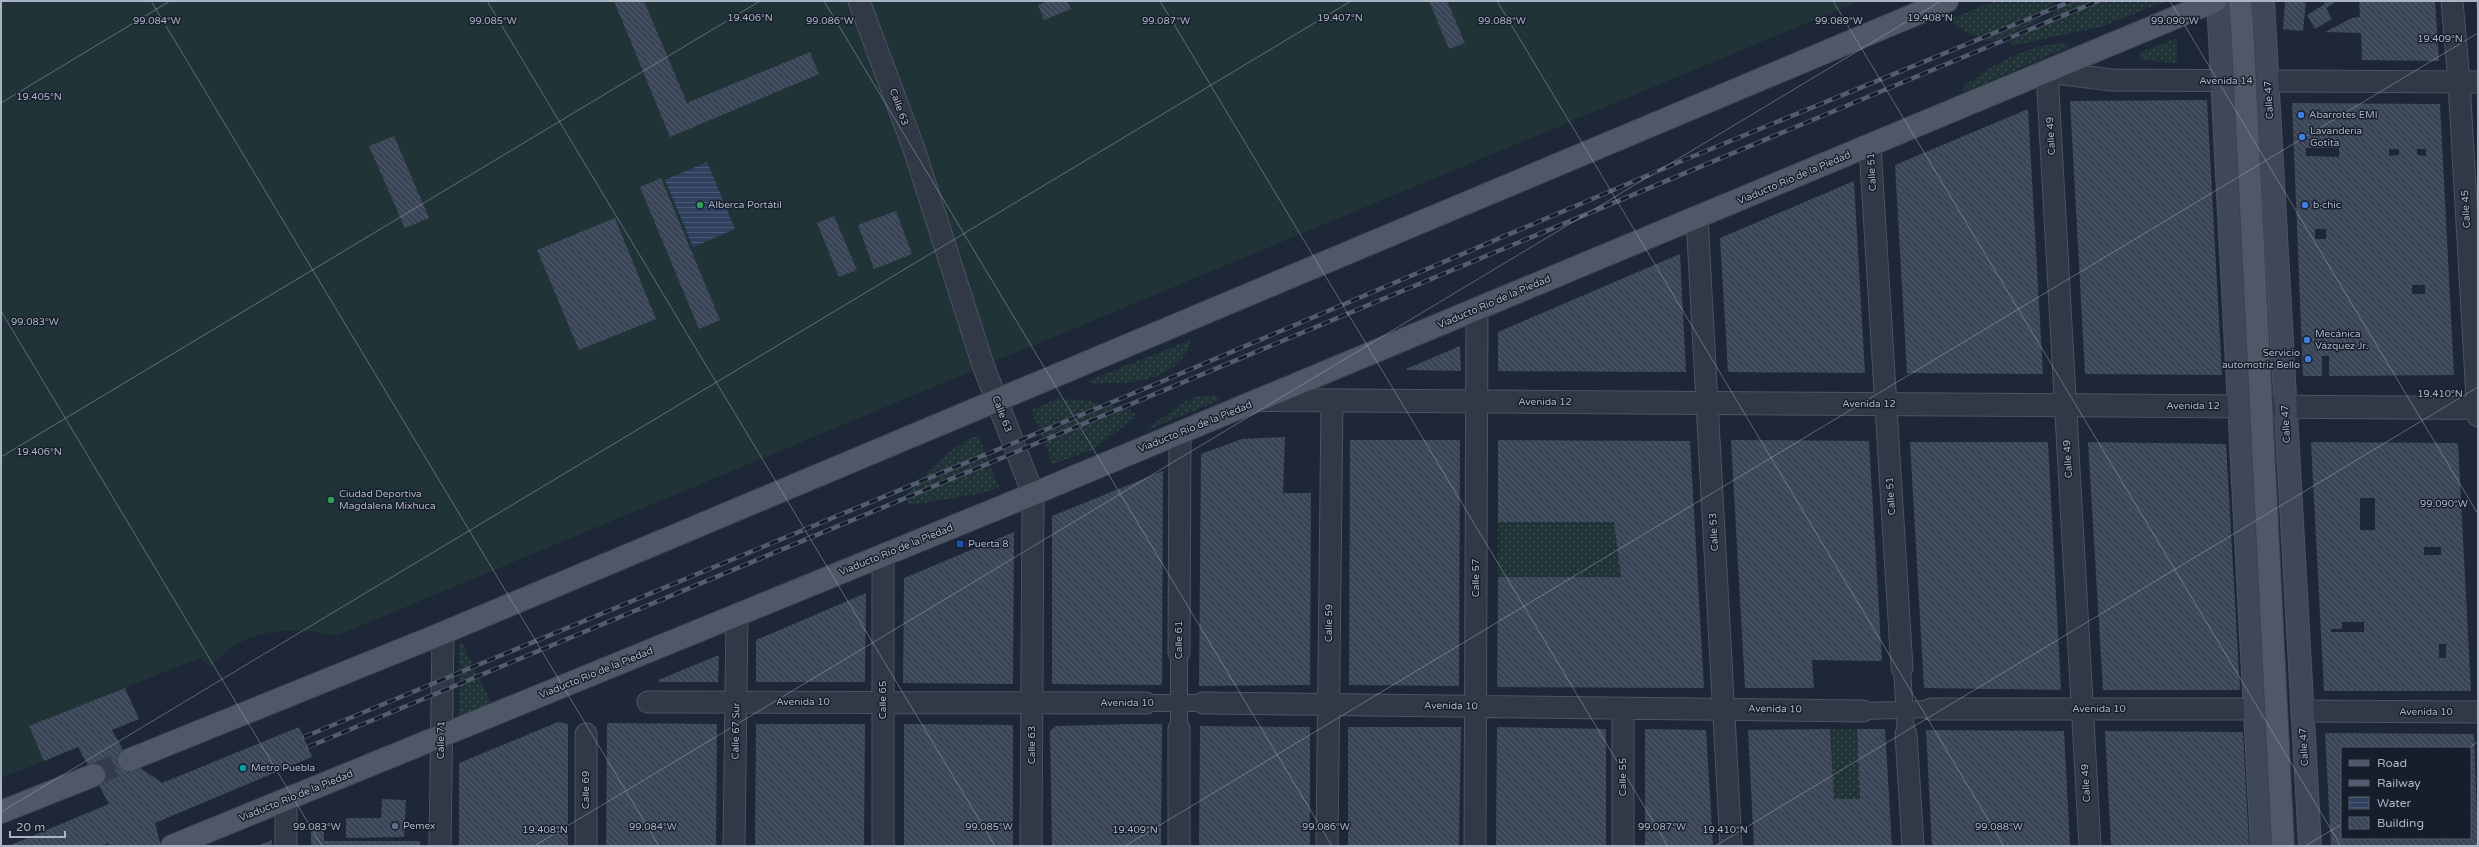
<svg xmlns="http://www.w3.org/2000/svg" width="2479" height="847" viewBox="0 0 2479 847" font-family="'Varela Round',sans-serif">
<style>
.grass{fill:url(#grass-dots)}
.pitch{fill:#203438}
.water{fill:url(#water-rules)}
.building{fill:url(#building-back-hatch);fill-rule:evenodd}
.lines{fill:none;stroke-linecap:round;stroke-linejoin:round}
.primary-tunnel{stroke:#333c4c;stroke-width:22;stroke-dasharray:22 11;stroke-linecap:butt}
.pedestrian-casing{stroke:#4c5462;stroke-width:18}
.minor-casing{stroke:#4c5462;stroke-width:23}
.tertiary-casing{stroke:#4c5462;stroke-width:24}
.secondary-casing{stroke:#4c5462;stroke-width:24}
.primary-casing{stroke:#3b4250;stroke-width:24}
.pedestrian{stroke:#313947;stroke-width:16}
.minor{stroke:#313947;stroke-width:21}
.tertiary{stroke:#313947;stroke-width:22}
.secondary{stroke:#3f485a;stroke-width:22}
.primary{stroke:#4f5867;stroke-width:22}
.rail-casing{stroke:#535d6f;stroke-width:4.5}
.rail{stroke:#171e2b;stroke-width:3;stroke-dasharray:9;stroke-linecap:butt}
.primary-bridge-casing{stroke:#3b4250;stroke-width:24;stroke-linecap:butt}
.primary-bridge{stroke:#4f5867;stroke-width:22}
.ticks{fill:none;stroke:#abb4c4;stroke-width:1;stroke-opacity:0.45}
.shop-dot{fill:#3f7fe0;stroke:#171e2b;stroke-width:1.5}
.leisure-dot{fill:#2e9e5b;stroke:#171e2b;stroke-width:1.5}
.transit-dot{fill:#1a4fb4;stroke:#171e2b;stroke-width:1.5}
.culture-dot{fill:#0f9aa8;stroke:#171e2b;stroke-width:1.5}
.service-dot{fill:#5c6f8a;stroke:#171e2b;stroke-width:1.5}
.labels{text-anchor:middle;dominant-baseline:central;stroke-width:3;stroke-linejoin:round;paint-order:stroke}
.street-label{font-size:10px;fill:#abb4c4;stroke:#171e2b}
.poi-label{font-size:10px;fill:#abb4c4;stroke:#171e2b;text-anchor:start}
.ticks-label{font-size:10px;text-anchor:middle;fill:#abb4c4;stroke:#171e2b;stroke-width:3;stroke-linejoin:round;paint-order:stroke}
</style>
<defs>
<pattern id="grass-dots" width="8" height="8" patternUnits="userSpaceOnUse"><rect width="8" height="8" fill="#203438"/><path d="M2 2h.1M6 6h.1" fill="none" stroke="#3e4f53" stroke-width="1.8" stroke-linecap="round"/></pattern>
<pattern id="water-rules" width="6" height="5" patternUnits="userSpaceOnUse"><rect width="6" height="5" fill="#30415f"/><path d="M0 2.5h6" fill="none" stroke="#4b5a74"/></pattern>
<pattern id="building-back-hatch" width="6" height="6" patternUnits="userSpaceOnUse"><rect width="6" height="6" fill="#3a4557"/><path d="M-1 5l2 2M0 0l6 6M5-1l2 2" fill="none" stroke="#545d6e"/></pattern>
</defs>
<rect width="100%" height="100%" fill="#1e2737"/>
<!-- grass -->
<path class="grass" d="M 1993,1 L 2056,1 L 2038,20 L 2004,38 L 1994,41 L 1983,41 L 1951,22 L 1951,19 Z
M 2067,1 L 2167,1 L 2100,27 L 2011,46 L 2010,43 L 2012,40 L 2043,25 Z
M 2177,38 L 2177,63 L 2142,60 L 2139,56 L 2144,51 Z
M 2064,42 L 2070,46 L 1965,92 L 1962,91 L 1965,86 C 1999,61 2022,48 2064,42 Z
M 1190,340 C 1191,348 1186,353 1181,359 C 1159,385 1122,383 1092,383 L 1088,381 Z
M 1214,395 L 1220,400 L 1144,431 L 1186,401 L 1198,396 Z
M 1057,399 L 1084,400 L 1130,410 L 1135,414 L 1134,418 L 1094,449 L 1053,464 L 1031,410 Z
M 978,435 L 999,487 L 983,493 L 911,505 L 907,503 L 906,495 C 929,471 947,448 978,435 Z
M 1498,522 L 1614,522 L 1621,577 L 1498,577 Z
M 462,642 L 492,705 L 459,718 L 459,644 Z
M 1830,729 L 1857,729 L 1860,799 L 1834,799 Z"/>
<!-- pitch -->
<path class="pitch" d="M 1,1 L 1860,1 L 336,636 C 288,625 244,628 210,667 L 200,658 L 29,726 L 44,761 L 1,778 Z"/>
<!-- water -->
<path class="water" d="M 707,162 L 735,229 L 693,247 L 665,180 Z"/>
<!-- building -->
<path class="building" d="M 614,1 L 644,1 L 687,103 L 810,52 L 819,74 L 670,137 Z
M 1049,1 L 1067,1 L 1071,9 L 1044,20 L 1038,5 Z
M 1429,1 L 1447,1 L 1465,43 L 1449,49 Z
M 2285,1 L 2306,1 L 2303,31 L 2283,29 Z
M 2323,1 L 2337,1 L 2326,8 L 2332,19 L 2315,29 L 2307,15 L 2325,4 Z
M 2359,1 L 2435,1 L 2439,61 L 2362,60 L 2361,33 L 2325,32 L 2352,18 L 2360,17 Z
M 2476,1 L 2478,1 L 2478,11 L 2477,11 Z
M 2207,100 L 2222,375 L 2085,374 L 2070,101 Z
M 2292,103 L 2440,104 L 2454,375 L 2329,376 L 2329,356 L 2322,356 L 2322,376 L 2303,376 ZM 2306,148 L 2339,148 L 2339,157 L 2306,156 ZM 2389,149 L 2399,149 L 2399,155 L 2389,156 ZM 2417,149 L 2426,149 L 2426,156 L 2417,155 ZM 2315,229 L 2326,229 L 2326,239 L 2315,239 ZM 2412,285 L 2425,285 L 2425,294 L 2412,294 Z
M 2028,109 L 2043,374 L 1907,373 L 1895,165 Z
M 394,136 L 429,218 L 405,228 L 369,146 Z
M 661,178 L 720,320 L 699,329 L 640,187 Z
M 1854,181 L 1865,373 L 1728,372 L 1720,238 Z
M 896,211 L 912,254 L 874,269 L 858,225 Z
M 834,216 L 857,270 L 839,277 L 817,223 Z
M 615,218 L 656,319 L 579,350 L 537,250 Z
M 1680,254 L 1686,372 L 1498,371 L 1498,332 Z
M 1460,346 L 1461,371 L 1407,370 L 1406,369 Z
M 1285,437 L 1283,493 L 1311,493 L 1310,685 L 1199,686 L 1201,454 L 1242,439 Z
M 1350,440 L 1460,440 L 1459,686 L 1349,685 Z
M 1498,440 L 1690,441 L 1704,688 L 1497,687 L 1498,577 L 1621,577 L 1614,522 L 1498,522 Z
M 1731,440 L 1869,441 L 1882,661 L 1812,660 L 1814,688 L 1745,688 Z
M 1910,442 L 2048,442 L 2061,690 L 1924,688 Z
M 2088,442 L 2226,444 L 2240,690 L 2103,690 Z
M 2311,442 L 2458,443 L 2471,691 L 2324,691 ZM 2360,498 L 2375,498 L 2375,530 L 2360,530 ZM 2424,547 L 2441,547 L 2441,555 L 2424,555 ZM 2342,622 L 2364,622 L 2364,632 L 2331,632 L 2331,629 L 2342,629 ZM 2439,644 L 2446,644 L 2446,658 L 2439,658 Z
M 1163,471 L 1162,685 L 1052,684 L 1052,516 Z
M 1014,532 L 1013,684 L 903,683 L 904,578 Z
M 866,593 L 865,682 L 756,682 L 756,640 Z
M 719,655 L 718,682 L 659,682 L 658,680 Z
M 125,688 L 139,719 L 112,730 L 129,760 L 162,783 L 299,727 L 312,757 L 155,823 L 161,846 L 109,846 L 108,843 L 101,846 L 8,846 L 109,804 L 78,747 L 44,761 L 29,726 Z
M 558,722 L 568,724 L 568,846 L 459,846 L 459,763 Z
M 607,723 L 717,724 L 716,846 L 606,846 Z
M 756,724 L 865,724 L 864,846 L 755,846 Z
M 904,724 L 1013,725 L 1013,846 L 904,846 Z
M 1135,724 L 1162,724 L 1161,846 L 1052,846 L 1050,731 L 1056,726 Z
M 1200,726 L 1310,727 L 1310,846 L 1199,846 Z
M 1348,727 L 1461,727 L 1459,846 L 1348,846 Z
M 1497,727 L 1606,729 L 1606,846 L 1496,846 Z
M 1645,729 L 1706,730 L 1713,846 L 1645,846 Z
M 1830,729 L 1834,799 L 1860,799 L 1857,729 L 1885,729 L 1892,846 L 1754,846 L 1748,730 Z
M 1926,730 L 2064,731 L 2070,846 L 1932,846 Z
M 2105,731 L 2243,732 L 2249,846 L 2111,846 Z
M 2325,733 L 2474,734 L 2478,846 L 2331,846 ZM 2342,748 L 2470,748 L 2470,838 L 2342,838 Z
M 382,799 L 406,800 L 404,837 L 346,838 L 346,818 L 381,818 Z
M 317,823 L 324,824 L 324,841 L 420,841 L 420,846 L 311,846 L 311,825 Z
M 272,840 L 272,846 L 257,846 Z"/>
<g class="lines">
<!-- primary-tunnel -->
<path class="primary-tunnel" d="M 94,775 L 129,760"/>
<!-- pedestrian casing -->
<g class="pedestrian-casing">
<path id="pedestrian" d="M 1179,652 L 1179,729
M 1902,668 L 1906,734
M 1146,703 L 1203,703
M 1863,711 L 1931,709"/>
</g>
<!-- minor casing -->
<g class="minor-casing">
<path id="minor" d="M 859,1 L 914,149 L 983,365 L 1033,494 L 1031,846
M 2452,1 L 2459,82 L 2478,416
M 1870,146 L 1902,668
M 1697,218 L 1731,846
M 1179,652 L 1180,433
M 648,702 L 1146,703
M 1203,703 L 1863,711
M 1931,709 L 2254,709
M 2302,711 L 2478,712
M 1906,734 L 1913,846
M 286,846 L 286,800
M 440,846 L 443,633
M 586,846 L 586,734
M 734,846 L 737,615
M 883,846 L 883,555
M 1179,846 L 1179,729
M 1327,846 L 1332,401
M 1475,846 L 1477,309
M 1623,846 L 1623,708
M 2090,846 L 2047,72 L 2112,80 L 2478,82"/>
</g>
<!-- tertiary casing -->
<g class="tertiary-casing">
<path id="tertiary" d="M 1259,400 L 2478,408"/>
</g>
<!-- secondary casing -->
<g class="secondary-casing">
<path id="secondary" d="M 2218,1 L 2262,846
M 2263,1 L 2310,846"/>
</g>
<!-- primary casing -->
<g class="primary-casing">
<path id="primary" d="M 2240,1 L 2242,25
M 129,760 L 443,633 L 1947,1
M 1,812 L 94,775
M 172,846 L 1033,494 L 2215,1"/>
</g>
<!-- pedestrian -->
<use href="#pedestrian" class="pedestrian"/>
<!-- minor -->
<use href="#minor" class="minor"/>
<!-- tertiary -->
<use href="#tertiary" class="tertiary"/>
<!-- secondary -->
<use href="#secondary" class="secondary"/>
<!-- primary -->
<use href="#primary" class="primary"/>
<!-- rail casing -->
<g class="rail-casing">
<path id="rail" d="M 304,737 L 1163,381 L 1684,160 L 2072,1
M 308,747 L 2098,1"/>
</g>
<!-- rail -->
<use href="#rail" class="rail"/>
<!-- primary-bridge casing -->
<g class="primary-bridge-casing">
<path id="primary-bridge" d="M 2242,25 L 2283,846"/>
</g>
<!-- primary-bridge -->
<use href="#primary-bridge" class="primary-bridge"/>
</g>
<!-- ticks -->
<path class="ticks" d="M 151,1 L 659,846M 487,1 L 995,846M 824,1 L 1332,846M 1160,1 L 1668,846M 1497,1 L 2004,846M 1833,1 L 2341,846M 2170,1 L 2478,514M 1,103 L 170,1M 1,311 L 322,846M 1,457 L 760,1M 2468,748 L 2478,742M 1,812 L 1351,1M 534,846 L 1941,1M 1125,846 L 2478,33M 1715,846 L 2478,387M 2305,846 L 2342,824"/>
<!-- markers -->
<g class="shop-dot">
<circle cx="2301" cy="115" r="4"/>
<circle cx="2302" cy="137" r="4"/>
<circle cx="2305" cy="205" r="4"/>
<circle cx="2307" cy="340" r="4"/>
<circle cx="2308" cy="359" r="4"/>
</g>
<g class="leisure-dot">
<circle cx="700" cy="205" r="4"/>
<circle cx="331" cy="500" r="4"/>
</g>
<rect class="transit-dot" x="956" y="540" width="8" height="8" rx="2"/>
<circle class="culture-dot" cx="243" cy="768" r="4"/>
<circle class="service-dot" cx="395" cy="826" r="4"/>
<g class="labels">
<!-- street labels -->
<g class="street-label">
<text x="2226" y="81">Avenida 14</text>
<text transform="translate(2269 100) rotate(-93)">Calle 47</text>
<text transform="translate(899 107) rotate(70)">Calle 63</text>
<text transform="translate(2051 136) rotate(-93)">Calle 49</text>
<text transform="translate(1872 172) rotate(-93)">Calle 51</text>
<text transform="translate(1794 178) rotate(-23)">Viaducto Río de la Piedad</text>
<text transform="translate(2466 209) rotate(-93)">Calle 45</text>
<text transform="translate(1494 302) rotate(-23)">Viaducto Río de la Piedad</text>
<text x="1545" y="402">Avenida 12</text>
<text x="1869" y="404">Avenida 12</text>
<text x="2193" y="406">Avenida 12</text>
<text transform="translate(1002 414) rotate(69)">Calle 63</text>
<text transform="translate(2286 424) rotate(-93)">Calle 47</text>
<text transform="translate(1195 427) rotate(-22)">Viaducto Río de la Piedad</text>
<text transform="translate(2068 459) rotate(-93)">Calle 49</text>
<text transform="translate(1891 496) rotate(-94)">Calle 51</text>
<text transform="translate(1714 532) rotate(-93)">Calle 53</text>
<text transform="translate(896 550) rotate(-22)">Viaducto Río de la Piedad</text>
<text transform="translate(1476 578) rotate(-90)">Calle 57</text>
<text transform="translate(1329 623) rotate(-89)">Calle 59</text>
<text transform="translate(1179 640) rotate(-90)">Calle 61</text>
<text transform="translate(596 673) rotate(-22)">Viaducto Río de la Piedad</text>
<text transform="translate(883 700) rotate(-90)">Calle 65</text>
<text x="803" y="702">Avenida 10</text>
<text x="1127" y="703">Avenida 10</text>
<text transform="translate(1451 706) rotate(1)">Avenida 10</text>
<text transform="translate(1775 709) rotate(1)">Avenida 10</text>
<text x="2099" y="709">Avenida 10</text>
<text x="2426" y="712">Avenida 10</text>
<text transform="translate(736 731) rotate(-89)">Calle 67 Sur</text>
<text transform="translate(441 740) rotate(-89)">Calle 71</text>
<text transform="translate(1032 745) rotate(-90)">Calle 63</text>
<text transform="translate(2304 747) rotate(-93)">Calle 47</text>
<text transform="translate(1623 777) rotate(-90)">Calle 55</text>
<text transform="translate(2086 783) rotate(-93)">Calle 49</text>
<text transform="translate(586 790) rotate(-90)">Calle 69</text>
<text transform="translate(296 796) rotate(-22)">Viaducto Río de la Piedad</text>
</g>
<!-- poi labels -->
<g class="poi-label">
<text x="2309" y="115">Abarrotes EMI</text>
<text x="2310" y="131">Lavandería<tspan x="2310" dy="12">Gotita</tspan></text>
<text x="708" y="205">Alberca Portátil</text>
<text x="2313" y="205">b·chic</text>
<text x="2315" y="334">Mecánica<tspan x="2315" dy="12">Vázquez Jr.</tspan></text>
<text x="2300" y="353" text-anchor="end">Servicio<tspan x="2300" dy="12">automotriz Bello</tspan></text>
<text x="339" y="494">Ciudad Deportiva<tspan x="339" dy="12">Magdalena Mixhuca</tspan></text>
<text x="968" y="544">Puerta 8</text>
<text x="251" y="768">Metro Puebla</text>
<text x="403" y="826">Pemex</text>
</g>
</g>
<g class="ticks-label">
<text x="750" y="21">19.406°N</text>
<text x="1340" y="21">19.407°N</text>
<text x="1930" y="21">19.408°N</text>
<text x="1839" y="24">99.089°W</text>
<text x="2175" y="24">99.090°W</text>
<text x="157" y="24">99.084°W</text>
<text x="493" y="24">99.085°W</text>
<text x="830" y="24">99.086°W</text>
<text x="1166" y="24">99.087°W</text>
<text x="1502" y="24">99.088°W</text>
<text x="2440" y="42">19.409°N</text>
<text x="39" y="100">19.405°N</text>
<text x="35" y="325">99.083°W</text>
<text x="2440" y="397">19.410°N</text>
<text x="39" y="455">19.406°N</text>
<text x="2444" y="507">99.090°W</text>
<text x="317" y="830">99.083°W</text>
<text x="653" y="830">99.084°W</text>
<text x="989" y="830">99.085°W</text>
<text x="1326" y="830">99.086°W</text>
<text x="1662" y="830">99.087°W</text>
<text x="1999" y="830">99.088°W</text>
<text x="545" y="833">19.408°N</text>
<text x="1135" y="833">19.409°N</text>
<text x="1725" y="833">19.410°N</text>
</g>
<!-- border -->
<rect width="2479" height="847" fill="none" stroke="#abb4c4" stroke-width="4"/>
<!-- legend -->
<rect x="2341" y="747" width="130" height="92" fill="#171e2b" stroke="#525a68"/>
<rect x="2349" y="760" width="20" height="6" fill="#4f5867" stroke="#525a68"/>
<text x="2377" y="767" font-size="12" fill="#abb4c4">Road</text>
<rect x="2349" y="780" width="20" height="6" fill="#535d6f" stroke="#525a68"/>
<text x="2377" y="787" font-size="12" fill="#abb4c4">Railway</text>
<rect x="2349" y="797" width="20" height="12" fill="url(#water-rules)" stroke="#525a68"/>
<text x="2377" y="807" font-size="12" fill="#abb4c4">Water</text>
<rect x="2349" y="817" width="20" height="12" fill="url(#building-back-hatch)" stroke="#525a68"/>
<text x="2377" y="827" font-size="12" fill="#abb4c4">Building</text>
<!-- scale -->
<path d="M10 831v6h55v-6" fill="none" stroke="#abb4c4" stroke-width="2"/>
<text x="16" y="831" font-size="12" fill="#abb4c4" stroke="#171e2b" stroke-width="3" paint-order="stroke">20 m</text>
</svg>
